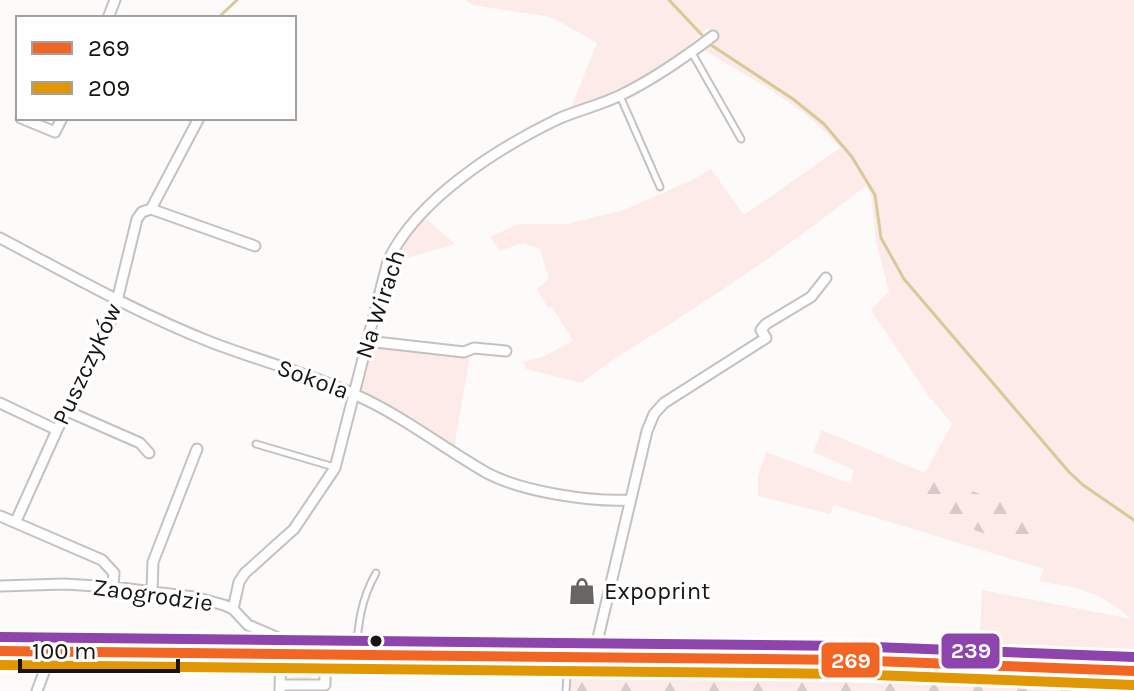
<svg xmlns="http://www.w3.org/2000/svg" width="1134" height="691" viewBox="0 0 1134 691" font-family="Karla,sans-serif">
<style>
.grass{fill:#fcebe9;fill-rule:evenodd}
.forest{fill:url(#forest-firs)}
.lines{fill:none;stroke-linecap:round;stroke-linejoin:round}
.stream{stroke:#d6ca98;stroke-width:3}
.lane-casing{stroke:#c4c2c0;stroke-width:9}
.street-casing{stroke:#c4c2c0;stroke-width:13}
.secondary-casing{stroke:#c4c2c0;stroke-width:16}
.lane{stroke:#fffefe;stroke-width:5}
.street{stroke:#fffefe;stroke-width:9}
.secondary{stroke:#fffefe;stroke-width:12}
.bus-1-casing{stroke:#fff;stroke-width:16}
.bus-2-casing{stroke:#fff;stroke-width:16}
.bus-3-casing{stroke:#fff;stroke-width:16}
.bus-1{stroke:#f26522;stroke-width:10}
.bus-2{stroke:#e19702;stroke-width:10}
.bus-3{stroke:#8e44ad;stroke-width:10}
.bus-dot{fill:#171411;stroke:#fff;stroke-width:3}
.labels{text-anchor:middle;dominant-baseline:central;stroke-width:7;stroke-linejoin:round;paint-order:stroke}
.street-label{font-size:24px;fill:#171411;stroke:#fff}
.poi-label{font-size:24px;fill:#171411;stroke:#fff;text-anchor:start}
.line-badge{stroke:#fff;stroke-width:3}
.badge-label{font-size:22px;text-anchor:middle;font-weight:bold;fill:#fff}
</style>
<defs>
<pattern id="forest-firs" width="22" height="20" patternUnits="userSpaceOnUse" patternTransform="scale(2)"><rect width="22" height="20" fill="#fcebe9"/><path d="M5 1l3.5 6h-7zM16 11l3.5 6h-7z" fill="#d7c9c7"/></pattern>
</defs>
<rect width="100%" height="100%" fill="#fdfbf9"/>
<!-- grass -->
<path class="grass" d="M 465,0 L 1134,0 L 1134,662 L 1071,659 L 1054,654 L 1034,657 L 979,652 L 982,590 L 1131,619 C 1099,591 1080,588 1039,581 L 1044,569 L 834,505 L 830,514 L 758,496 L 758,476 L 766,452 L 851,484 L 854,470 L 813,452 L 822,430 L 925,473 L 952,424 L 928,395 L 871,310 L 889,291 L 876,241 L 871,194 L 866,186 C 809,230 751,272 690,311 C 654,335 616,355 582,383 L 526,369 L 523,362 L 542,357 L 573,341 L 552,307 L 548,308 L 537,289 L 549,278 L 540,249 L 523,243 L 500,251 L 490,237 L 518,224 L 567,224 L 624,210 L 692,180 L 711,169 L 744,215 L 840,148 C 804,105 752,79 705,51 L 713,42 L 708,27 L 670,64 L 626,88 L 571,108 L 597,43 L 551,17 L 473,5 ZM 926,474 L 1018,509 L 1024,548 L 916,509 Z
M 424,217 L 455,244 L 392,262 L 398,248 Z
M 378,345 L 470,356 L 454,448 L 359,391 L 369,351 Z
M 296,661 L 313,663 L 317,669 L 316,675 L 308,680 L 292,678 L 289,668 Z"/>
<!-- forest -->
<path class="forest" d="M 926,474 L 1018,508 L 1033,524 L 1024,548 L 916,509 Z
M 839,667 L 1026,674 L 1095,683 L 1120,691 L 570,691 L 572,671 Z"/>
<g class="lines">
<!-- stream -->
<path class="stream" d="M 669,0 L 702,35
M 218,18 L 237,0
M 711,45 L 793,99 L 824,124 L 852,157 L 875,195 L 881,238 L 904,279 L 1069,472 L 1083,485 L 1134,520"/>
<!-- lane casing -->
<g class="lane-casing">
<path id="lane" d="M 692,53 L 741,139
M 620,96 L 660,187
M 256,444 L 334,467
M 356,654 C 358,624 361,599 376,573
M 1082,672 L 1134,690
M 566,691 L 568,659"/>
</g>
<!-- street casing -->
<g class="street-casing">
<path id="street" d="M 108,18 L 115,0
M 21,118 L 55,132 L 62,118
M 151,209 L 255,246
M 151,209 L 199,118
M 0,238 C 70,275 139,314 213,343 C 260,361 311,374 356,395 C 403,416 443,448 487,473 C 523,492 590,502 630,500
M 367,341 L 464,352 L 474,348 L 506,351
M 0,403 L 57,430
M 67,411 L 140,443 L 149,453
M 0,516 L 102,560 L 114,573 L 113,587
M 16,521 L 57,430 L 113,317 L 137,219 L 142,212 L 151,209
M 0,586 L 64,584 L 113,587 L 194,597 L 224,605 L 233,609 L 248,625 L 276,637 L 281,646 L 280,691
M 152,591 L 153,562 L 197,449
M 233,609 L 239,582 L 245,573 L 294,529 L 335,468 L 388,261 C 417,199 498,148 558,119 C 578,110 601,105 621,95 C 654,79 684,58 713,36
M 593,659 L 647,431 L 654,414 L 664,403 L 766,338 L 761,330 L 766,324 L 811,297 L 826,278
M 280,685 L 325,685 L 325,655
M 37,691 L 47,664 L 47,652"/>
</g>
<!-- secondary casing -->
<g class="secondary-casing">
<path id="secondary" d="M 0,651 L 848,660 L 1134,671"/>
</g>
<!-- lane -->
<use href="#lane" class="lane"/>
<!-- street -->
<use href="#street" class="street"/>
<!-- secondary -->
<use href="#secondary" class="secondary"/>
<!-- bus-1 casing -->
<g class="bus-1-casing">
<path id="bus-1" d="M 0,651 L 848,660 L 1134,671"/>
</g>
<!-- bus-2 casing -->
<g class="bus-2-casing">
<path id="bus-2" d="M 0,665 L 848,674 L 1133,685"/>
</g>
<!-- bus-3 casing -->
<g class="bus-3-casing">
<path id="bus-3" d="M 0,637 L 848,646 L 1134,657"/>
</g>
<!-- bus-1 -->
<use href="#bus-1" class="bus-1"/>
<!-- bus-2 -->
<use href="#bus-2" class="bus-2"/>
<!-- bus-3 -->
<use href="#bus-3" class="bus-3"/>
</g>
<!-- icons -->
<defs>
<g id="shop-bare" transform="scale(2.16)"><path d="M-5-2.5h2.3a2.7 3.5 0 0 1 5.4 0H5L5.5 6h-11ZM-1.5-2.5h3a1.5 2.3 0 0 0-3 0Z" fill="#686562" stroke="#fff" stroke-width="2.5" paint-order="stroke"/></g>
</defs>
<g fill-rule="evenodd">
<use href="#shop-bare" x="582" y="591"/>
</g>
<!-- markers -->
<circle class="bus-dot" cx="376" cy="641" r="7"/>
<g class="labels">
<!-- street labels -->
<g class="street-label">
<text transform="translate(380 304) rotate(-72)">Na Wirach</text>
<text transform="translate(87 364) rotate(-65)">Puszczyków</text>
<text transform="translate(313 379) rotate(20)">Sokola</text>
<text transform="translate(153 595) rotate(8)">Zaogrodzie</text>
</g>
<!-- poi labels -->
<g class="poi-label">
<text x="604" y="591">Expoprint</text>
</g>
</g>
<g class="line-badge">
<rect x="940" y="632" width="61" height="38" rx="8" fill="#8e44ad"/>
<rect x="820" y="641" width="61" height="38" rx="8" fill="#f26522"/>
</g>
<g class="badge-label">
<text x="971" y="658">239</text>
<text x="851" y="668">269</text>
</g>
<!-- legend -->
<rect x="16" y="16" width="280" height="104" fill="#ffffff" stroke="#a2a1a0" stroke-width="2"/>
<rect x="32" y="42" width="40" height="12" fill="#f26522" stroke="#a2a1a0" stroke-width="2"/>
<text x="88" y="56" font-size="24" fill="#171411">269</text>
<rect x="32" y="82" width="40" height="12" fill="#e19702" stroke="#a2a1a0" stroke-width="2"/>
<text x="88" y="96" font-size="24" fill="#171411">209</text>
<!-- scale -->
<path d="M20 659v12h158v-12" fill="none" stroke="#171411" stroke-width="4"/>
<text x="32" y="659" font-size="24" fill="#171411" stroke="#ffffff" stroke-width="6" paint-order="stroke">100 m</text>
</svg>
